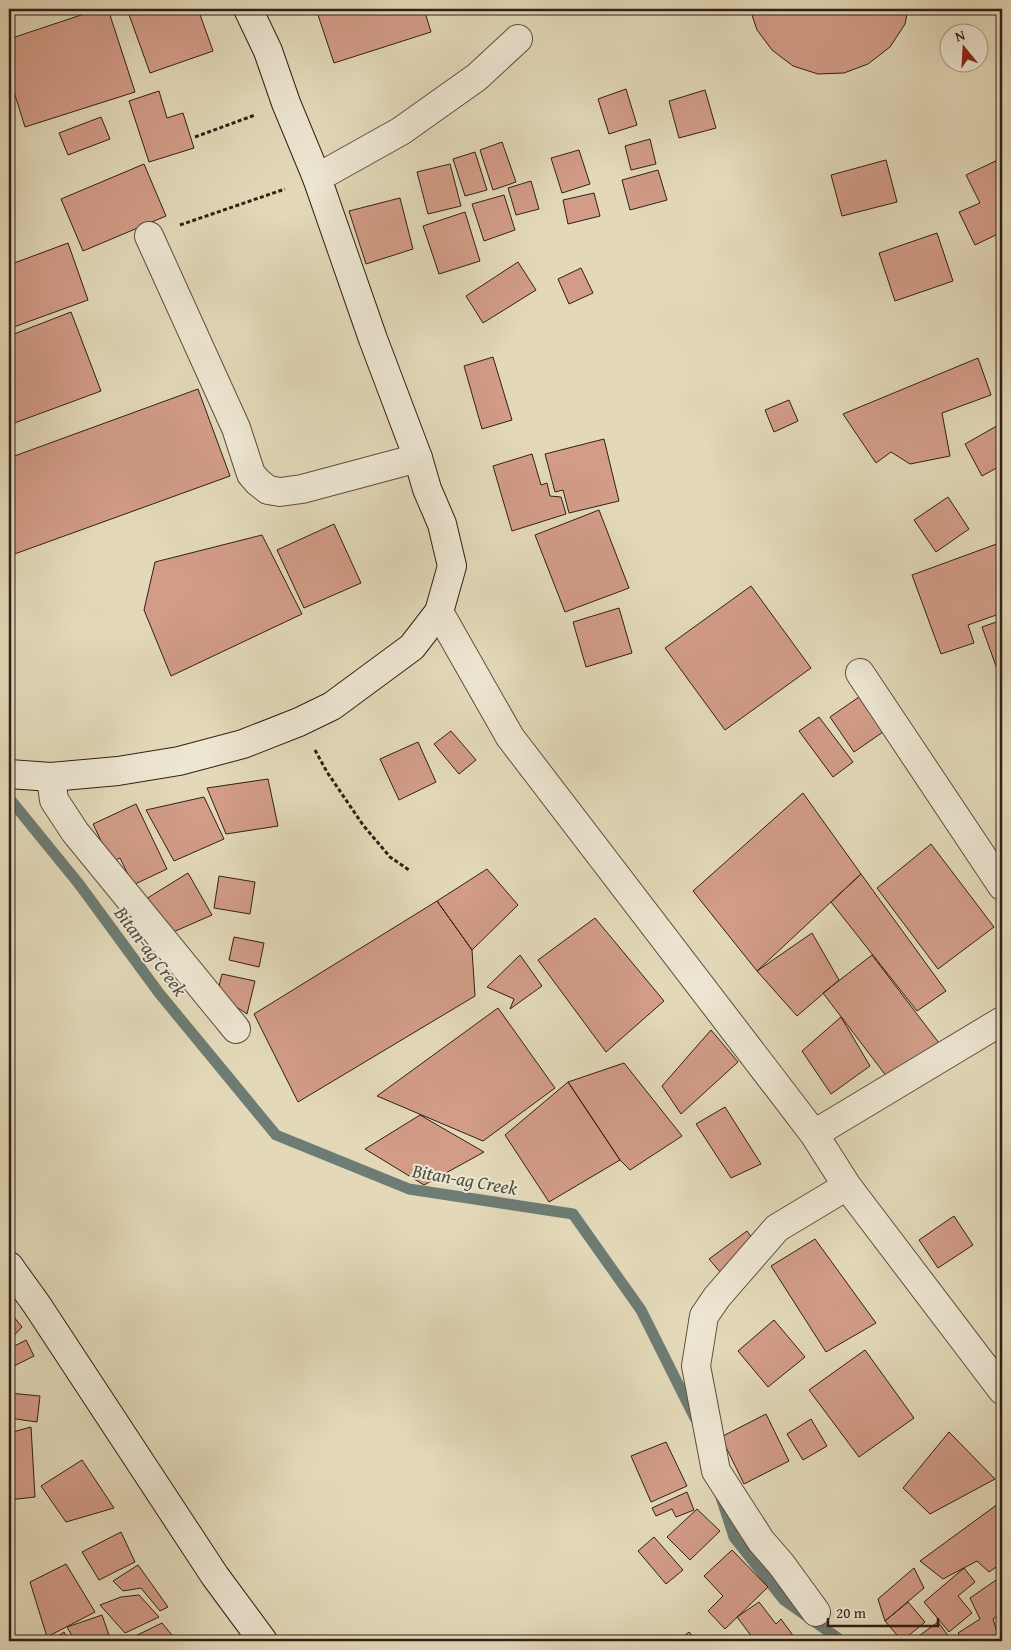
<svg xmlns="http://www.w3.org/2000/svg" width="1011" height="1650" viewBox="0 0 1011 1650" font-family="'Gentium Book Plus',serif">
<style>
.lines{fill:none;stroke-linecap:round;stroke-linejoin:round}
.stream{stroke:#6d7c74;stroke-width:11}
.building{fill:#d29c87;stroke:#311f16}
.street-casing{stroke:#5e4e3f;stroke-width:30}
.secondary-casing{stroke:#311f16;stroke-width:30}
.path{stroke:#311f16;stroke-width:3;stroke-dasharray:4 2.5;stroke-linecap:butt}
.street{stroke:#ede6d2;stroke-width:28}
.secondary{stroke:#ede6d2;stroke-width:28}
.labels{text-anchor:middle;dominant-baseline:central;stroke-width:4;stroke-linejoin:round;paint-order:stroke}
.water-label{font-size:19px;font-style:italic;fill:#4f4e45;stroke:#ede6d2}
</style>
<rect width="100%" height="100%" fill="#e3d9b9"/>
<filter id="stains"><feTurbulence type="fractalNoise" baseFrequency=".004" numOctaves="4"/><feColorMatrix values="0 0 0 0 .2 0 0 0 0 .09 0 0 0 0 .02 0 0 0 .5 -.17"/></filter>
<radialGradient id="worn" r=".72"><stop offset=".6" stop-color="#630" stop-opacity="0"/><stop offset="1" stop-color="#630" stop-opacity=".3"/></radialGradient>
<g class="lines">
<!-- stream -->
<path class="stream" d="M 9,798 L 79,884 L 159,993 L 276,1135 L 409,1189 L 573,1214 L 641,1310 L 695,1418
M 721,1497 L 734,1537 L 784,1600 L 842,1641"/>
</g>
<!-- building -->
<path class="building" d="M 99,9 L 108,9 L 135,92 L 25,127 L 9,76 L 9,39 Z
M 127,9 L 198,9 L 213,51 L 150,73 Z
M 316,9 L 424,9 L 431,32 L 334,63 Z
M 750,9 L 908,9 L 905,24 L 890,47 L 868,64 L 844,73 L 818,74 L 793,66 L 772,50 L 757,30 Z
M 626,89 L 637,125 L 609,134 L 598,99 Z
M 705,90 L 716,128 L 679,138 L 669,101 Z
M 159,91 L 167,118 L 183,113 L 194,148 L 149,162 L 129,101 Z
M 101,117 L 110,139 L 68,155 L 59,133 Z
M 650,139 L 656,164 L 631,170 L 625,146 Z
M 502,142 L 516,182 L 493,190 L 480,150 Z
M 579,150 L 590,184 L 562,193 L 551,158 Z
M 475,152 L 487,190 L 465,196 L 453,159 Z
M 1002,158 L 1002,232 L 975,245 L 959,212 L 980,203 L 966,175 Z
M 886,160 L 897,202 L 842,216 L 831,175 Z
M 144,164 L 166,216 L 83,251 L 61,199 Z
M 450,164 L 461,206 L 428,214 L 417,172 Z
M 658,170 L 667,200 L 630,210 L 622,180 Z
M 531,181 L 539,209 L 516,215 L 508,188 Z
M 594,193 L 600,216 L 568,224 L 563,200 Z
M 504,195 L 515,230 L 484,241 L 472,204 Z
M 400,198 L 413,249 L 366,264 L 349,211 Z
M 465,212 L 480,261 L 439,274 L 423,226 Z
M 937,233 L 953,281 L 895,301 L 879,253 Z
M 68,243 L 88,300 L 11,328 L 9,321 L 9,265 Z
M 518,262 L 536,290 L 483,323 L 466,296 Z
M 581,268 L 593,293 L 569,304 L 558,279 Z
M 71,312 L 101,391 L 9,425 L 9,336 Z
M 493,357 L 512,420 L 482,429 L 464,366 Z
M 978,358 L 991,395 L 942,413 L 950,456 L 910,464 L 891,452 L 876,463 L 843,414 Z
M 198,389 L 230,476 L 9,556 L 9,458 Z
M 789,400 L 798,421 L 774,432 L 765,410 Z
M 1002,423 L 1002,465 L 982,476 L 965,444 Z
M 604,439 L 619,501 L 569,513 L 563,490 L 555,492 L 545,454 Z
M 532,454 L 541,485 L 547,483 L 550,496 L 561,497 L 566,514 L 512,531 L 493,466 Z
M 948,497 L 969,529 L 936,552 L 914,520 Z
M 599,510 L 629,588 L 565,612 L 535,535 Z
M 334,524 L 361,583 L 304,608 L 277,550 Z
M 262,535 L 302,614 L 171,676 L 144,610 L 155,562 Z
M 1002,542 L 1002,613 L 968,625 L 974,643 L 941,654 L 912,575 Z
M 751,586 L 811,668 L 725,730 L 665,648 Z
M 619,608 L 632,653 L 586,667 L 573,622 Z
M 1002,620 L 1002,683 L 982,627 Z
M 859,697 L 883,732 L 854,752 L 830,717 Z
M 819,717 L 853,762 L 833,777 L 799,731 Z
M 451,731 L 476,760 L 459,774 L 434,744 Z
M 418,742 L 436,782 L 399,800 L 380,759 Z
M 268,779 L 278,826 L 226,834 L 207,788 Z
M 803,793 L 861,874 L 757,971 L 693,891 Z
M 204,797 L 224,839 L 174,861 L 146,810 Z
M 136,804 L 167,869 L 133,885 L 120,858 L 111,862 L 93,824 Z
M 931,844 L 994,927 L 938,969 L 877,888 Z
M 487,869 L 518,905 L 472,950 L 437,901 Z
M 188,873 L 212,915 L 171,933 L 146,899 Z
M 861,874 L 946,991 L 917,1011 L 831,902 Z
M 219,876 L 255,882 L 250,914 L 214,908 Z
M 437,901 L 472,950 L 475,996 L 298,1102 L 254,1014 Z
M 595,918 L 664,1001 L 606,1052 L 538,960 Z
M 812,933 L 839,980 L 797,1016 L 757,971 Z
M 234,937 L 264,943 L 259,967 L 229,960 Z
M 520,955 L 542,986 L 510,1009 L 514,999 L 487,987 Z
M 872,955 L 939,1043 L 887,1077 L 823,993 Z
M 222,974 L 255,981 L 247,1014 L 217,994 Z
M 498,1008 L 555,1088 L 483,1141 L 377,1096 Z
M 841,1017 L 870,1066 L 831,1094 L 802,1051 Z
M 711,1030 L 738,1062 L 681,1114 L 662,1086 Z
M 624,1063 L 682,1136 L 630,1170 L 620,1160 L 568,1082 Z
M 568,1082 L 620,1160 L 549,1202 L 505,1135 Z
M 725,1107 L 761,1164 L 731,1178 L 696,1124 Z
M 420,1115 L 484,1152 L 424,1185 L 365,1149 Z
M 954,1216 L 973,1245 L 938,1268 L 919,1240 Z
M 747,1231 L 758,1246 L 721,1273 L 709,1259 Z
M 815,1239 L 876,1323 L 826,1352 L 771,1266 Z
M 9,1311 L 22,1327 L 9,1341 Z
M 774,1320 L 805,1357 L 768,1387 L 738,1351 Z
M 26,1340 L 34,1356 L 10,1368 L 9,1349 Z
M 865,1350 L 914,1418 L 859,1457 L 809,1390 Z
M 9,1393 L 40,1396 L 37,1422 L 9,1418 Z
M 766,1414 L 789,1461 L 744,1484 L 721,1437 Z
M 811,1419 L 827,1446 L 803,1460 L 787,1434 Z
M 31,1427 L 35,1497 L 9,1500 L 9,1433 Z
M 949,1432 L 995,1479 L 930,1514 L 903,1488 Z
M 666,1442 L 687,1486 L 651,1502 L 631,1456 Z
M 82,1460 L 114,1508 L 66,1522 L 41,1486 Z
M 687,1492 L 694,1510 L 676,1517 L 672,1509 L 656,1516 L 652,1508 Z
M 1002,1501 L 1002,1563 L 989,1572 L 977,1561 L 943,1579 L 920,1561 Z
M 697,1509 L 720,1531 L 690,1560 L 667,1537 Z
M 121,1532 L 135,1562 L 99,1580 L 82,1552 Z
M 654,1537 L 683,1570 L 666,1584 L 638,1551 Z
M 732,1550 L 768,1587 L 725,1629 L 708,1611 L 723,1596 L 704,1576 Z
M 66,1564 L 95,1612 L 47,1637 L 30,1582 Z
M 138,1565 L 168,1607 L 160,1611 L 141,1588 L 123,1591 L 113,1581 Z
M 914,1568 L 924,1588 L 885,1621 L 878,1599 Z
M 964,1568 L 975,1582 L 958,1596 L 972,1613 L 949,1632 L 924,1602 Z
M 1002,1576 L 1002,1613 L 993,1619 L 998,1635 L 992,1641 L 964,1641 L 958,1633 L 980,1619 L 970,1598 Z
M 139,1595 L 159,1617 L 125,1633 L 100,1605 L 121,1597 Z
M 759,1602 L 776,1624 L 781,1619 L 797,1641 L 773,1641 L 770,1636 L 763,1641 L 755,1641 L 737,1617 Z
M 908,1602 L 925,1622 L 902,1641 L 885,1621 Z
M 102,1615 L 111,1641 L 75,1641 L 67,1627 Z
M 938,1622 L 952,1641 L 912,1641 Z
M 162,1623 L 177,1641 L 125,1641 Z
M 64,1632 L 70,1641 L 51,1641 Z
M 689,1632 L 698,1641 L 678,1641 Z"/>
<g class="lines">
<!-- street casing -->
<g class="street-casing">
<path id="street" d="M 317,178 L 401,131 L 477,77 L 518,39
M 149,236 L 236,428 L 251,474 L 258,482 L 268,490 L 280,492 L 302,489 L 418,458
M 439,612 L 510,737 L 814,1134 L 847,1186 L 1002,1390
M 860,673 L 1002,886
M 51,777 L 54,800 L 75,832 L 236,1029
M 814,1134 L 1002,1021
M 816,1612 L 781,1564 L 761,1541 L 716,1471 L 696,1366 L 704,1316 L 717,1297 L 777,1228 L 847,1186"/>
</g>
<!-- secondary casing -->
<g class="secondary-casing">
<path id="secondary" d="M 9,774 L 51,777 L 118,771 L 179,761 L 243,744 L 299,722 L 332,706 L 412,647 L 439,612 L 452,566 L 442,524 L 427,489 L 418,458 L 373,339 L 317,178 L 286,103 L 268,51 L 248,9
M 9,1266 L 37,1305 L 215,1576 L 263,1641"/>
</g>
<!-- path -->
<path class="path" d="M 195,137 L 255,115
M 180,225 L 285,189
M 315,750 L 327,772 L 363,825 L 390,857 L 409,870"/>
<!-- street -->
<use href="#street" class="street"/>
<!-- secondary -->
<use href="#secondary" class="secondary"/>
</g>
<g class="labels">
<!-- water labels -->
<g class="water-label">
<text transform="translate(151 951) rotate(53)">Bitan-ag Creek</text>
<text transform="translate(465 1179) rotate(10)">Bitan-ag Creek</text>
</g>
</g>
<!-- margin -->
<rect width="1011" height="1650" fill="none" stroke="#e3d9b9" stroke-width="30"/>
<rect x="10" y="10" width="991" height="1630" fill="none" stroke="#311f16" stroke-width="2.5"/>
<rect x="15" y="15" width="981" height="1620" fill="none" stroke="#311f16"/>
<!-- north arrow -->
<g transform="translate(964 48) rotate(342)"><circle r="24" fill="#ede6d2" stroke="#a29687"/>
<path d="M0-4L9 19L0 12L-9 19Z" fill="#8f2418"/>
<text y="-8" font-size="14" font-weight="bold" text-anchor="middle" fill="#311f16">N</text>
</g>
<!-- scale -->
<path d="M828 1618v8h110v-8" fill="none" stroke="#311f16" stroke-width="2.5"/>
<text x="836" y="1618" font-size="15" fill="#311f16" stroke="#ede6d2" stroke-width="4" paint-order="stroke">20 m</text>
<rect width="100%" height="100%" filter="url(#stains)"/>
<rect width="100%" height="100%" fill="url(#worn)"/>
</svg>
